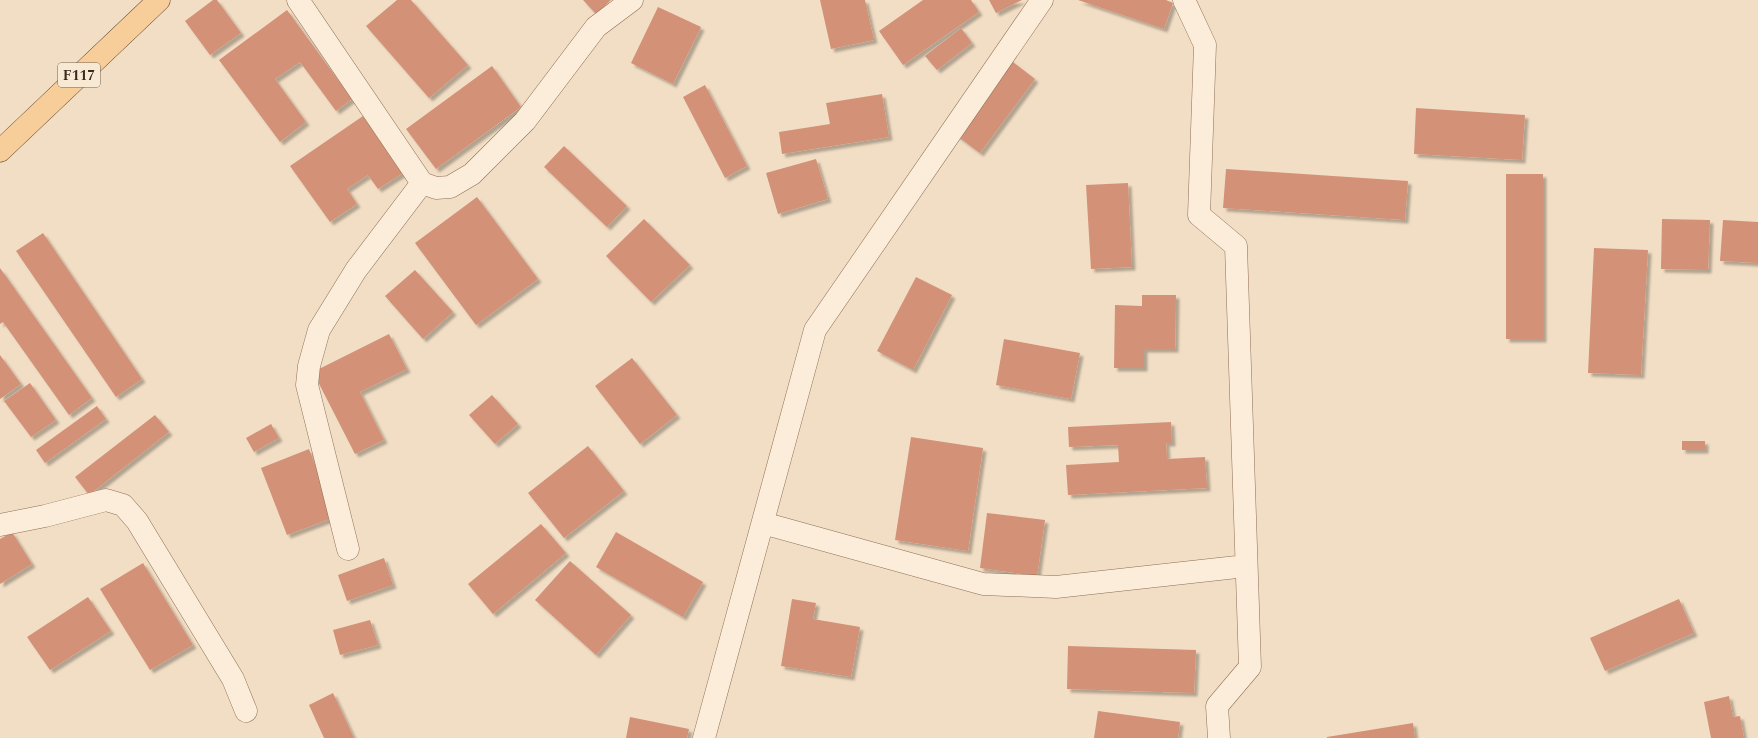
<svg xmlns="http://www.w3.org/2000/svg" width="1758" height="738" viewBox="0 0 1758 738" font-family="Spectral,serif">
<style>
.building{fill:#d39177;filter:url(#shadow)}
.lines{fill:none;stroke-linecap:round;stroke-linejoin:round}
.street-casing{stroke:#8f6e59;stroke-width:23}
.primary-casing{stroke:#5c3d2d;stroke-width:23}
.street{stroke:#fbedd9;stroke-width:22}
.primary{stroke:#f7ce9a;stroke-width:22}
.labels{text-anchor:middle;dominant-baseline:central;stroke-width:3;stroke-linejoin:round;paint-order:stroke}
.shield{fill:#f8e9d5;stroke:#756355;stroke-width:1}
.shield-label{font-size:14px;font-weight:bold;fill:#3d291e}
</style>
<defs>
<filter id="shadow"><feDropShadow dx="3.5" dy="3.5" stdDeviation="1" flood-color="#0004"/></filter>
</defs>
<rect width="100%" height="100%" fill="#f2dec4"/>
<!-- building -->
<path class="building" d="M 213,0 L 217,0 L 241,33 L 210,55 L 185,21 Z
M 397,0 L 411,0 L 468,65 L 429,98 L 366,26 Z
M 583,0 L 611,0 L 596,14 Z
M 820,0 L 865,0 L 874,40 L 831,49 Z
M 923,0 L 971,0 L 979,12 L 903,65 L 879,31 Z
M 989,0 L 1022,0 L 996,13 Z
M 1078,0 L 1166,0 L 1173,3 L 1164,29 Z
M 658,7 L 701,27 L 673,84 L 631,63 Z
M 287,10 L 352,99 L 336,111 L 300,62 L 275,79 L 306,122 L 280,142 L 219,60 Z
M 961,28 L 972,43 L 937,70 L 925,56 Z
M 1009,59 L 1035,79 L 980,153 L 953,133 Z
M 492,66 L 521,107 L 436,169 L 406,129 Z
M 705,85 L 747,166 L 725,178 L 683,97 Z
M 882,94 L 889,137 L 782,154 L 779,132 L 830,124 L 826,103 Z
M 1416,108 L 1525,115 L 1522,160 L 1414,154 Z
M 363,116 L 403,173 L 378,189 L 368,175 L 347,189 L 357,204 L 330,222 L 290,166 Z
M 564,146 L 627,206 L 607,227 L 544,167 Z
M 816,159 L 828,199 L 778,214 L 766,173 Z
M 1226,169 L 1408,181 L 1405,220 L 1223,208 Z
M 1506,174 L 1543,174 L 1543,339 L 1506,339 Z
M 1128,183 L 1132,267 L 1091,269 L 1086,185 Z
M 477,197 L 538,279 L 476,325 L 415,243 Z
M 644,219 L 690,265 L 651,302 L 606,256 Z
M 1662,219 L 1710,220 L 1708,270 L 1661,269 Z
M 1723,220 L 1758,222 L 1758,263 L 1720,261 Z
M 43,233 L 142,379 L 116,397 L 16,251 Z
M 1594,248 L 1648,250 L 1641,375 L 1588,373 Z
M 0,268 L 92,398 L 69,415 L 3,322 L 0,324 Z
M 415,270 L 453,312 L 423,339 L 385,296 Z
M 916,277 L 952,295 L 913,370 L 877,351 Z
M 1142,295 L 1176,295 L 1175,349 L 1144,349 L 1144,368 L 1114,368 L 1115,305 L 1142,306 Z
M 389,334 L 407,369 L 360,392 L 384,440 L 355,454 L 313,372 Z
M 1004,339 L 1080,353 L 1071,399 L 996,385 Z
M 0,355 L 21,384 L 0,399 Z
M 632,358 L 677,415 L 640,444 L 595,386 Z
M 30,383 L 56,420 L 31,437 L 4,401 Z
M 492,395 L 518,424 L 495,444 L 469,415 Z
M 97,406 L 106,419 L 45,463 L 36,450 Z
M 155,415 L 169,432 L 89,495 L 75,477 Z
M 1171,422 L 1172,443 L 1166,443 L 1167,459 L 1205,457 L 1207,488 L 1068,495 L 1066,465 L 1119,462 L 1118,445 L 1069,447 L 1068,427 Z
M 271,424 L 279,438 L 254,452 L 246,438 Z
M 911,437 L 983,448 L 968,551 L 895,540 Z
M 1682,441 L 1705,441 L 1705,450 L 1682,450 Z
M 588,446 L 624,491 L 564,538 L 528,493 Z
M 309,449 L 335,517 L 287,535 L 261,468 Z
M 987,513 L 1045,520 L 1037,576 L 980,568 Z
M 541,524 L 566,553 L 493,614 L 468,584 Z
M 12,532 L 32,564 L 0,584 L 0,539 Z
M 616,532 L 703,582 L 683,617 L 596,567 Z
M 384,558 L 393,585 L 347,601 L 338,575 Z
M 570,561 L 631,615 L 596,655 L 535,600 Z
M 143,563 L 193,645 L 150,670 L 100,589 Z
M 88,597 L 111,631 L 50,670 L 27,637 Z
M 792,599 L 816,603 L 813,619 L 860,627 L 851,677 L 781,666 Z
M 1679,599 L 1694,633 L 1605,671 L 1590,638 Z
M 370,620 L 378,645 L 340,655 L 333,630 Z
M 1068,646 L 1196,650 L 1194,693 L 1067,689 Z
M 333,693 L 354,738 L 324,738 L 309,705 Z
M 1729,696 L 1733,717 L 1740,716 L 1744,738 L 1711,738 L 1704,702 Z
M 1098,711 L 1180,722 L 1178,738 L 1094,738 Z
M 630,717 L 689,729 L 687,738 L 626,738 Z
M 1413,723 L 1415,738 L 1327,738 L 1327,737 Z"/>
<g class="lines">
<!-- street casing -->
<g class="street-casing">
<path id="street" d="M 298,0 L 422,183 L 436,188 L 450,187 L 472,174 L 525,121 L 596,27 L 632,0
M 1184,0 L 1205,45 L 1199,215 L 1236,246 L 1250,667 L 1217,706 L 1219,738
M 763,523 L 983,584 L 1056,587 L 1246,566
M 0,525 L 45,516 L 106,500 L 123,505 L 137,521 L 233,679 L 246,711
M 348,549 L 307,385 L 309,366 L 319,330 L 356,270 L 422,183
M 704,738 L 815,330 L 1042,0"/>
</g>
<!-- primary casing -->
<g class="primary-casing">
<path id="primary" d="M 0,151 L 159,0"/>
</g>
<!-- street -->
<use href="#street" class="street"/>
<!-- primary -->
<use href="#primary" class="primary"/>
</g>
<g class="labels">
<!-- shield labels -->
<rect class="shield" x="58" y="63" width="42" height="24" rx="3"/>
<g class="shield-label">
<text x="79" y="75">F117</text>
</g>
</g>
</svg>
